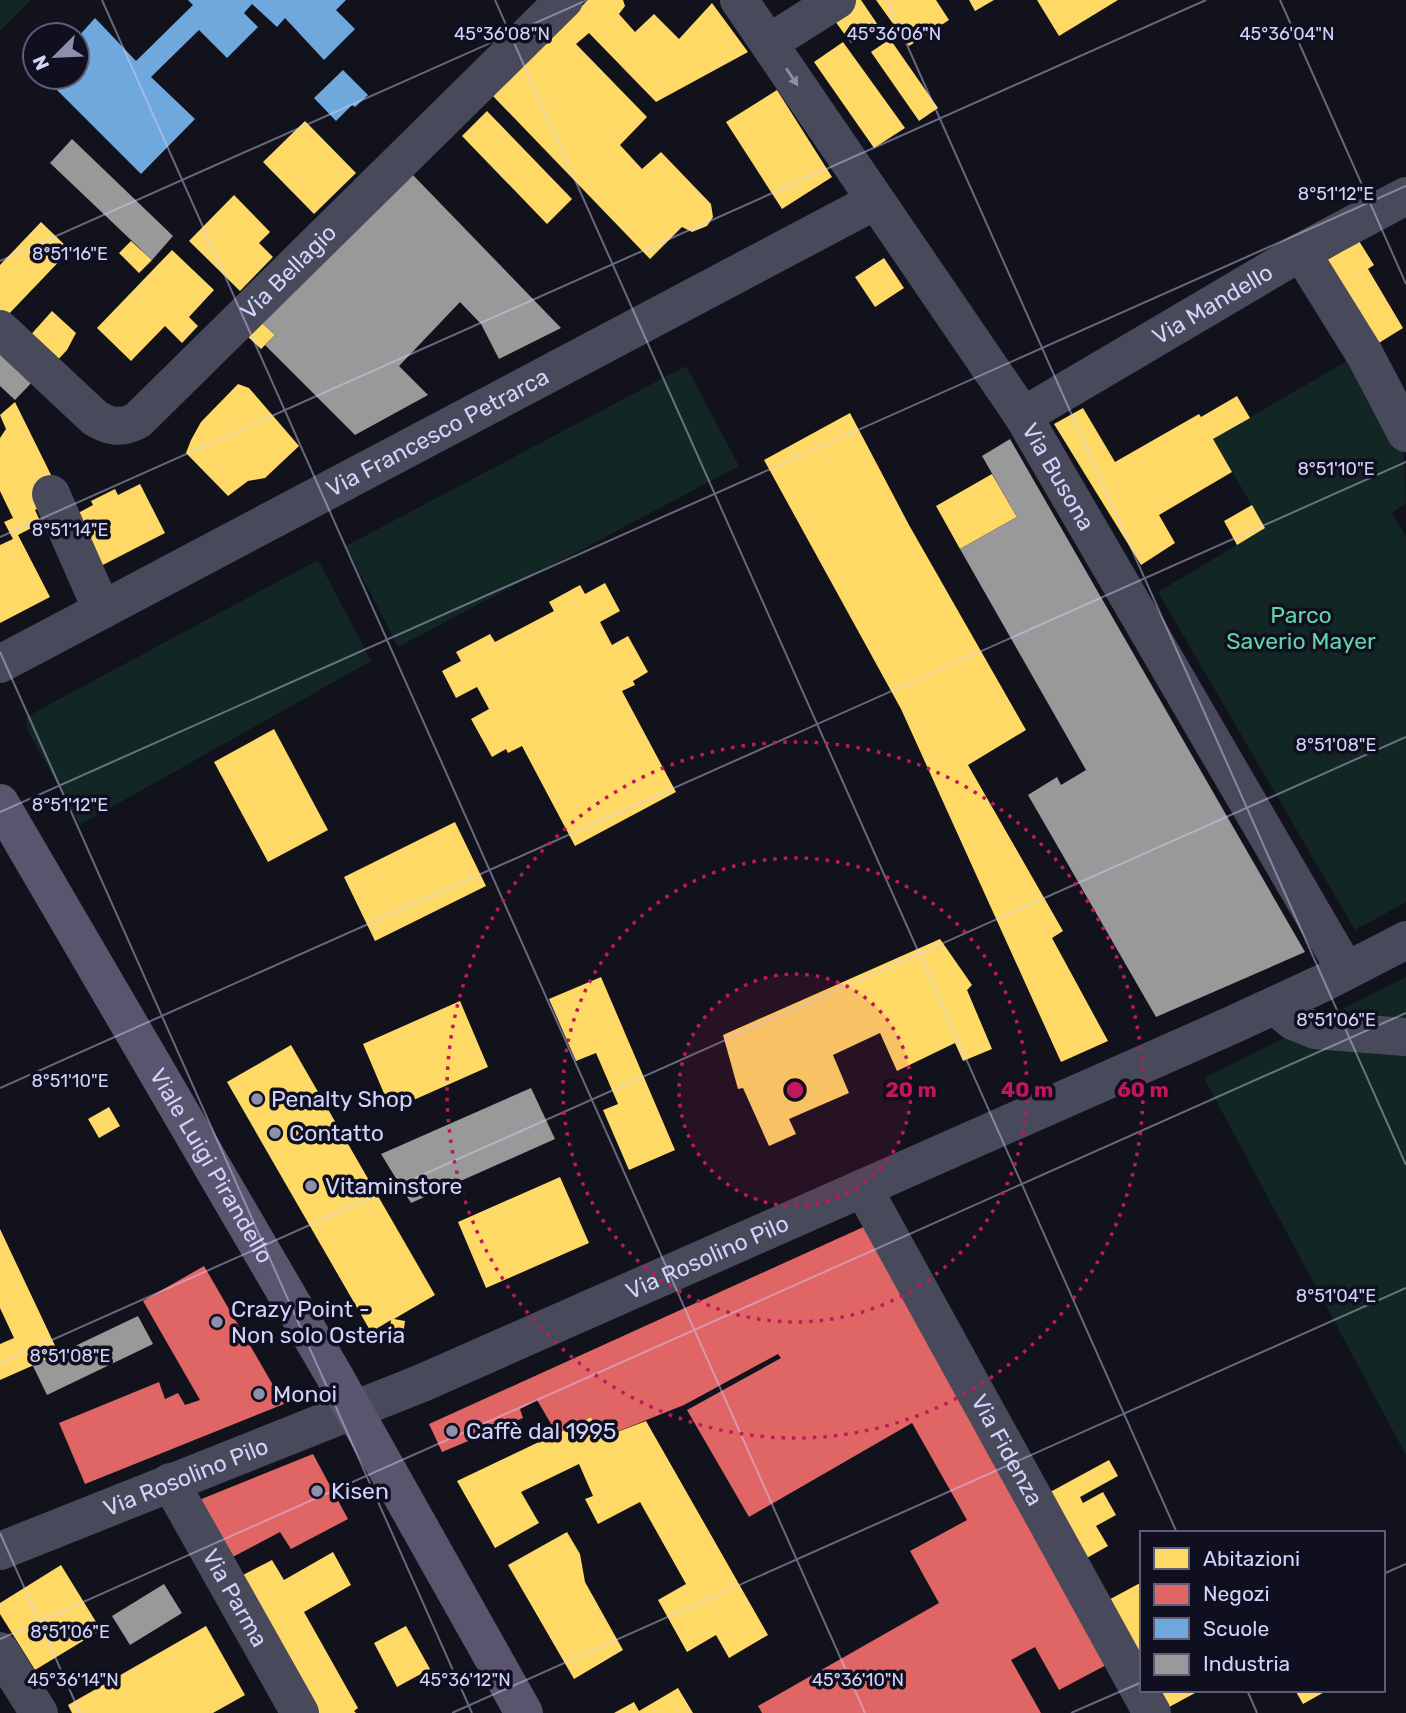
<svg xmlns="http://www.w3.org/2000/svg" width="1406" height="1713" viewBox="0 0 1406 1713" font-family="Rubik,sans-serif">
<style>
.green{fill:#122623}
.homes{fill:#ffd966}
.shops{fill:#e06666}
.schools{fill:#6fa8dc}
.industry{fill:#999}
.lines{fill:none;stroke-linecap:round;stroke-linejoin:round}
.minor{stroke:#484a5b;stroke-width:38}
.major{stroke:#5a546e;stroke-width:38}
.oneway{fill:#8c8eab}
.ticks{fill:none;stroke:#d1d3fb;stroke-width:2;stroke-opacity:0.45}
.ring{fill:none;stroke:#c2185b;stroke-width:3.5;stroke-dasharray:3.5 7}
.poi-dot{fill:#8e8fad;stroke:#0f0f1f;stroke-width:2.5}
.labels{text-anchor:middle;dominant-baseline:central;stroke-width:7;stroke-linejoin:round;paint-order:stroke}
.street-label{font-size:23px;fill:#d1d3fb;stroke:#0f0f1f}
.park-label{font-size:23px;fill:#64d4a6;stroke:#0f0f1f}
.poi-label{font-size:23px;fill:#d1d3fb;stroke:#0f0f1f;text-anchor:start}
.ticks-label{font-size:18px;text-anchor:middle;fill:#d1d3fb;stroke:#0f0f1f;stroke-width:7;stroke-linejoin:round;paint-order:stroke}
.centre{fill:#c2185b;stroke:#0f0f1f;stroke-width:3.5}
.ring-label{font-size:21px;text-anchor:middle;font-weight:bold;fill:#c2185b;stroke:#0f0f1f;stroke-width:7;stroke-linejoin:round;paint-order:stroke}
</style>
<rect width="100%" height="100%" fill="#12121c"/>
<!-- green -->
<path class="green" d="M 0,0 L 31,0 L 0,31 Z
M 1357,355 L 1404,454 L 1406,503 L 1392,513 L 1406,536 L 1406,902 L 1355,930 L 1158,592 L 1265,528 L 1213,439 Z
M 686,366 L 739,466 L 398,647 L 346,546 Z
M 318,560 L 371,661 L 80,825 L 27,729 L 26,720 L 28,716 Z
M 1406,977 L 1406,1455 L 1204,1078 Z"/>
<!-- homes -->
<path class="homes" d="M 588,0 L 623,0 L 625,6 L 619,14 L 635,32 L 654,14 L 679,39 L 712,3 L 748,52 L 656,102 L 589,33 L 576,44 L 647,117 L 620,145 L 642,169 L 661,152 L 711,204 L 713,217 L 707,226 L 692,232 L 682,227 L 650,259 L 492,95 Z
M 856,0 L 861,0 L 878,25 L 851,43 L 832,17 Z
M 876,0 L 936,0 L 949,20 L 909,46 Z
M 969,0 L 994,0 L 975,11 Z
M 1037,0 L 1118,0 L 1059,36 Z
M 890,39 L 938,108 L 919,121 L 871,52 Z
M 843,42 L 905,128 L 874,148 L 814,62 Z
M 777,90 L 832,177 L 782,209 L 726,122 Z
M 487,111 L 572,199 L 547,224 L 462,136 Z
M 305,121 L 356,173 L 314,214 L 263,162 Z
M 234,195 L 270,232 L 259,243 L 273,257 L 240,291 L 189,241 Z
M 41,222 L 70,250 L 5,318 L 0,313 L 0,265 Z
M 131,241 L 152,260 L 139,273 L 119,253 Z
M 1359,241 L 1374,265 L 1368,269 L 1403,328 L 1374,346 L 1324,262 Z
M 172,250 L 214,290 L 189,317 L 198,326 L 182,343 L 165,326 L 131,361 L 97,328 Z
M 884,258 L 904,288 L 875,307 L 855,277 Z
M 52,311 L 76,333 L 67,350 L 54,364 L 27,339 Z
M 261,322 L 275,335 L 261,349 L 247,336 Z
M 238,384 L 249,388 L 299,446 L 265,478 L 248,481 L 228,496 L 186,453 L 191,440 L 201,422 Z
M 1237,396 L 1250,418 L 1213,439 L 1232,472 L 1159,515 L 1175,543 L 1141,565 L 1054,424 L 1083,408 L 1115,462 L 1199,414 L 1201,417 Z
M 15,402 L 55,483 L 47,503 L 35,510 L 41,523 L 18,535 L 50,597 L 0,623 L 0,545 L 13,539 L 4,522 L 13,518 L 0,491 L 0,438 L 6,429 L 0,415 Z
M 850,413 L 909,525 L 1026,730 L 968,765 L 1063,931 L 1052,938 L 1108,1041 L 1061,1062 L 901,709 L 764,460 Z
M 992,474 L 1017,517 L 960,549 L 936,506 Z
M 140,484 L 165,533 L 95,569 L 69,518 L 93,505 L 91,501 L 115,489 L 118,495 Z
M 1252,505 L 1265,528 L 1237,545 L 1224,521 Z
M 605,583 L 620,611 L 600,622 L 612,645 L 628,636 L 648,672 L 633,681 L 635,685 L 622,691 L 676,792 L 575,846 L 522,746 L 508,753 L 506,749 L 492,757 L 471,719 L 489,709 L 477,687 L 456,698 L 442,671 L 461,661 L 456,652 L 490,634 L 495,642 L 554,611 L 549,602 L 580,585 L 585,594 Z
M 274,729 L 328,830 L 268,862 L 214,762 Z
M 455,822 L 486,886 L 375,941 L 344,877 Z
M 940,939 L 972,985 L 967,990 L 992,1049 L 963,1061 L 955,1043 L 897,1071 L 880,1033 L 833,1055 L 849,1093 L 789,1119 L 796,1134 L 769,1146 L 743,1088 L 738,1089 L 723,1035 Z
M 601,977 L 675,1150 L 629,1170 L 603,1110 L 618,1104 L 596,1053 L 576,1061 L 549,999 Z
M 460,1001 L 488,1067 L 391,1110 L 363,1044 Z
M 291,1045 L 435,1295 L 394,1319 L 405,1321 L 403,1335 L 389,1333 L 391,1320 L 371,1332 L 227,1082 Z
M 109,1107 L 120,1126 L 99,1138 L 88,1119 Z
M 560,1177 L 589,1243 L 486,1288 L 458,1222 Z
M 0,1229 L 59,1354 L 0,1380 L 0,1344 L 14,1338 L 0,1308 Z
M 591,1417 L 604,1437 L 646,1421 L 768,1635 L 729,1658 L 716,1635 L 687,1652 L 658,1600 L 686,1584 L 640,1502 L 598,1524 L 585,1499 L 593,1496 L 579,1464 L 521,1492 L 539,1523 L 495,1548 L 457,1481 Z
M 1109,1460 L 1118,1476 L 1080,1497 L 1083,1503 L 1103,1492 L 1116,1515 L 1096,1526 L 1108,1546 L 1078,1563 L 1041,1497 Z
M 567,1532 L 580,1554 L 585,1582 L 623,1650 L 574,1679 L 508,1565 Z
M 333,1552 L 351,1585 L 304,1612 L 358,1708 L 354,1711 L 356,1713 L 316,1713 L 239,1577 L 272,1560 L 284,1580 Z
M 61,1565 L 101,1630 L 35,1670 L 0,1614 L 0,1603 Z
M 1142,1582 L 1142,1679 L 1101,1604 Z
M 206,1626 L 245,1695 L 213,1713 L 72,1713 L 68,1705 Z
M 406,1626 L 430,1669 L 397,1687 L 374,1643 Z
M 678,1688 L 693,1713 L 614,1713 L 634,1702 L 639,1711 Z
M 1148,1690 L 1193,1690 L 1195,1693 L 1160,1712 Z
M 1295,1690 L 1328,1690 L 1303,1704 Z"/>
<!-- shops -->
<path class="shops" d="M 870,1224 L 1110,1663 L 1059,1690 L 1035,1647 L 1011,1660 L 1041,1713 L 762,1713 L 758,1706 L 939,1603 L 910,1551 L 967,1520 L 912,1423 L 749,1517 L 687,1410 L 781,1358 L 778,1354 L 684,1405 L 604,1437 L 591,1417 L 557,1434 L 537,1400 L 520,1409 L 523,1418 L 442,1452 L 429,1424 Z
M 204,1266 L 284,1404 L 85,1484 L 59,1423 L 159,1382 L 165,1399 L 178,1393 L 185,1405 L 200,1400 L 143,1301 Z
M 313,1454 L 348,1519 L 291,1549 L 280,1532 L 227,1560 L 194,1502 Z"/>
<!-- schools -->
<path class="schools" d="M 188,0 L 346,0 L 336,10 L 355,29 L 324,60 L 285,18 L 277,27 L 252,4 L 244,13 L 258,27 L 227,58 L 199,30 L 151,77 L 195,119 L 141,174 L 44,77 L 77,77 L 77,38 L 95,18 L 136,61 L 193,5 Z
M 343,70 L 368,95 L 355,107 L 352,105 L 336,121 L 314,98 Z"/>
<!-- industry -->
<path class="industry" d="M 72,139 L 173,236 L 152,260 L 50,163 Z
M 411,173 L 561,328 L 499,359 L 481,324 L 460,302 L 399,366 L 428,395 L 355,435 L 265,345 L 275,335 L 261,322 Z
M 0,341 L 37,377 L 15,400 L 0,386 Z
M 1010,439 L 1305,952 L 1156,1017 L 1028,795 L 1057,777 L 1061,785 L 1086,770 L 960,549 L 1017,517 L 982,456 Z
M 531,1088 L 555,1139 L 411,1203 L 381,1154 Z
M 138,1316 L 153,1344 L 47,1395 L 33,1366 Z
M 164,1584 L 182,1613 L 130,1645 L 112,1616 Z"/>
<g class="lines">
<!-- minor -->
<g class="minor">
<path id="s1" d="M 739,0 L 1023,416 L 1346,971"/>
<path d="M 769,43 L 837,0"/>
<path d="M 1301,252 L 1365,355 L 1406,433"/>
<path id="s2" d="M 0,329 L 95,418 C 110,427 122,429 138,420 L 564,0"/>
<path id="s3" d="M 1023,416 L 1301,252 L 1406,196"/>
<path d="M 51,494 L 102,610"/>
<path id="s4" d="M 0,664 L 875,201"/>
<path d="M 1275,1006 L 1293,1021 L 1315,1030 L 1406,1037"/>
<path id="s5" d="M 863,1188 L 1152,1713"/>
<path id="s6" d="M 170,1482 L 300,1713"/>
<path id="s7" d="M 0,1551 L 422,1383 L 1232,1025 L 1325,982 L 1406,940"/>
<path d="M 0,1651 L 39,1713"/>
</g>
<!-- major -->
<path class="major" id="s8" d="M 0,803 L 335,1377 L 524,1713"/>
</g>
<!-- one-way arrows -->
<defs><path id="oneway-solid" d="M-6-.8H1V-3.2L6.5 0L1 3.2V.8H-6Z" transform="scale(1.75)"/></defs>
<use class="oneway" href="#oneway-solid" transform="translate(792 77) rotate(56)"/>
<!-- ticks -->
<path class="ticks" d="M 102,0 L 865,1713M 495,0 L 1177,1533M 887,0 L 1406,1165M 1280,0 L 1406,284M 0,261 L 587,0M 0,537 L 1206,0M 0,652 L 472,1713M 0,812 L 1406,186M 0,1088 L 1406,462M 0,1363 L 1406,737M 0,1533 L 80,1713M 1383,1574 L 1406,1564M 0,1639 L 1406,1013M 1247,1690 L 1257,1713M 452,1713 L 1406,1288M 1071,1713 L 1142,1682"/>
<!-- distance rings -->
<circle cx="795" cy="1090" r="116" fill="#c2185b" fill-opacity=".12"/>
<g class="ring">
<circle cx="795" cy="1090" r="116"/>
<circle cx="795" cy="1090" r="232"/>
<circle cx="795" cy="1090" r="348"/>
</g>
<!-- markers -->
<g class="poi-dot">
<circle cx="257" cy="1099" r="7"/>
<circle cx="275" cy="1133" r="7"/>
<circle cx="311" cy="1186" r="7"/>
<circle cx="217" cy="1322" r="7"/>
<circle cx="259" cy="1394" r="7"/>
<circle cx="452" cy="1431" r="7"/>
<circle cx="317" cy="1491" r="7"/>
</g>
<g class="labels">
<!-- street labels -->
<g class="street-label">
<text stroke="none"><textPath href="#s2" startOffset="387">Via Bellagio</textPath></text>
<text stroke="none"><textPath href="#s3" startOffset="220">Via Mandello</textPath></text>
<text stroke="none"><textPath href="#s4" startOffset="495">Via Francesco Petrarca</textPath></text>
<text stroke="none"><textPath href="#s1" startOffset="574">Via Busona</textPath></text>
<text stroke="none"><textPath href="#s8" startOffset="420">Viale Luigi Pirandello</textPath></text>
<text stroke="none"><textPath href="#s7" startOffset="766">Via Rosolino Pilo</textPath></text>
<text stroke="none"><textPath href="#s5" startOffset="299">Via Fidenza</textPath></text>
<text stroke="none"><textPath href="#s7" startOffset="200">Via Rosolino Pilo</textPath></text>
<text stroke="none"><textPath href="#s6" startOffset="133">Via Parma</textPath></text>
</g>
<!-- park labels -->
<g class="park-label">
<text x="1301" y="615">Parco<tspan x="1301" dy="26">Saverio Mayer</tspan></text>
</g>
<!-- poi labels -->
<g class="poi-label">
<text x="271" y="1099">Penalty Shop</text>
<text x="289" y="1133">Contatto</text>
<text x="325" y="1186">Vitaminstore</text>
<text x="231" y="1309">Crazy Point -<tspan x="231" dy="26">Non solo Osteria</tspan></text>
<text x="273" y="1394">Monoi</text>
<text x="466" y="1431">Caffè dal 1995</text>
<text x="331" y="1491">Kisen</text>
</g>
</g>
<g class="ticks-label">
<text x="894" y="40">45°36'06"N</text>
<text x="1287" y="40">45°36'04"N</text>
<text x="502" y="40">45°36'08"N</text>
<text x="1336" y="200">8°51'12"E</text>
<text x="70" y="260">8°51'16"E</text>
<text x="1336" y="475">8°51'10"E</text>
<text x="70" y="536">8°51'14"E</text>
<text x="1336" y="751">8°51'08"E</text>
<text x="70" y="811">8°51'12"E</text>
<text x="1336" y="1026">8°51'06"E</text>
<text x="70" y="1087">8°51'10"E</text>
<text x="1336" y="1302">8°51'04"E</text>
<text x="70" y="1362">8°51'08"E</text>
<text x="70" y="1638">8°51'06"E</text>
<text x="73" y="1686">45°36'14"N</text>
<text x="465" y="1686">45°36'12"N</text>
<text x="858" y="1686">45°36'10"N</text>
</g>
<circle cx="795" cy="1090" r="10" class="centre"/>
<g class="ring-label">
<text x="911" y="1097">20 m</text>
<text x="1027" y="1097">40 m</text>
<text x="1143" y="1097">60 m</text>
</g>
<!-- legend -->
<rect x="1140" y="1531" width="245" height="161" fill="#0f0f1f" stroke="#5d5d77" stroke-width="2"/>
<rect x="1154" y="1548" width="35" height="21" fill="#ffd966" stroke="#5d5d77" stroke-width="2"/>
<text x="1203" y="1566" font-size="21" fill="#d1d3fb">Abitazioni</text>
<rect x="1154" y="1584" width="35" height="21" fill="#e06666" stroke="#5d5d77" stroke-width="2"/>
<text x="1203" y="1601" font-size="21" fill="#d1d3fb">Negozi</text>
<rect x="1154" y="1618" width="35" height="21" fill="#6fa8dc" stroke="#5d5d77" stroke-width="2"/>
<text x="1203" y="1636" font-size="21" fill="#d1d3fb">Scuole</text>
<rect x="1154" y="1654" width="35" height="21" fill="#999999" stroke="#5d5d77" stroke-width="2"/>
<text x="1203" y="1671" font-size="21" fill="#d1d3fb">Industria</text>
<!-- north arrow -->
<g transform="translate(56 56) rotate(246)"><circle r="33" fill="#0f0f1f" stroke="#5d5d77" stroke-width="2"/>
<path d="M0-5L12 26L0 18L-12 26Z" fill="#8e8fad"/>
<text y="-10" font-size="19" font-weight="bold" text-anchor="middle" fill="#d1d3fb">N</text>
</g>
</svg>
